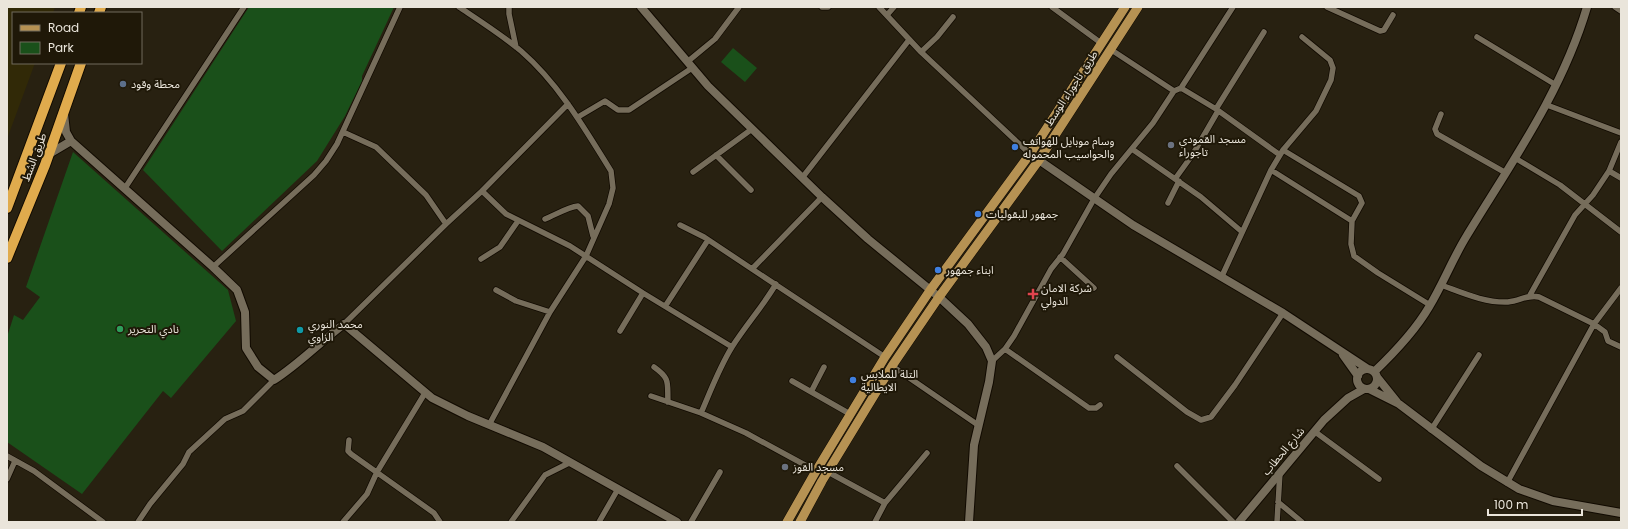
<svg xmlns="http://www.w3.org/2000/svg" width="1628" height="529" viewBox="0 0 1628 529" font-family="Poppins,'Noto Sans Arabic',sans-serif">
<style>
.green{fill:#1a501a}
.sand{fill:#312907}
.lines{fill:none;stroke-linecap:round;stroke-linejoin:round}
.street-casing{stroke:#110a00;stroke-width:7}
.secondary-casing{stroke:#110a00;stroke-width:10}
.primary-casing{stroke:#110a00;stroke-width:10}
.highway-casing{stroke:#110a00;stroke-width:12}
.street{stroke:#766d5b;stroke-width:5.5}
.secondary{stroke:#766d5b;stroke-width:8}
.primary{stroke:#b69253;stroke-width:9}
.highway{stroke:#e0ab4d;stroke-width:10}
.service-dot{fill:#5c6f8a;stroke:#1f1808;stroke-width:1.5}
.worship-dot{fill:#6b7280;stroke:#1f1808;stroke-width:1.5}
.shop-dot{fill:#3f7fe0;stroke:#1f1808;stroke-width:1.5}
.health-dot{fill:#e0444e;stroke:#1f1808;stroke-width:1.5}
.leisure-dot{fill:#2e9e5b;stroke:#1f1808;stroke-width:1.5}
.culture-dot{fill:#0f9aa8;stroke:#1f1808;stroke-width:1.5}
.labels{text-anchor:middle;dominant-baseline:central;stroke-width:4;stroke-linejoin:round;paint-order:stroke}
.poi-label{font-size:11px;fill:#eae5db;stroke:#1f1808;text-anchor:start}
.street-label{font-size:11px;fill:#eae5db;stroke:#1f1808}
</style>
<rect width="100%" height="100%" fill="#282111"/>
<!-- green -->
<path class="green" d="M 249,7 L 394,7 L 362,76 L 362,81 L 345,116 L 317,161 L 222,251 L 143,170 Z
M 733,48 L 757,68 L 745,82 L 721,62 Z
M 73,152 L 228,290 L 236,321 L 171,398 L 163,391 L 82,494 L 7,442 L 7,337 L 14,315 L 23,320 L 40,297 L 26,287 Z"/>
<!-- sand -->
<path class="sand" d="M 7,7 L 55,7 L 53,13 L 13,13 L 13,63 L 35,63 L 7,139 Z"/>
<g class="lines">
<!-- street casing -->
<g class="street-casing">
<path id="street" d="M 459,7 C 480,21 502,35 521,51 C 559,84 585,129 611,171 L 613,188 L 609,204 L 586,256 L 550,312 L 489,425
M 509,7 L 509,14 L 516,47
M 822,7 L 828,7
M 879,7 L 921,52 L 1030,154
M 1052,7 L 1101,43
M 1327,7 L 1380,31 L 1384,30 L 1393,15
M 1615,7 L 1621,11
M 887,15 L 894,7
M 1477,37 L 1556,85
M 1110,49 L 1174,91
M 921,52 L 937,37 L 953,17
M 687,62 L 715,39 L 739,7
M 1181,88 L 1216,109 L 1280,155
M 1547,105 L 1621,133
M 1216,109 L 1264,32
M 1441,114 L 1435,129 L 1437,134 L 1506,173
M 578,117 L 605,101 L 618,110 L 629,110 L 692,68
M 343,132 L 376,147 L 426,195 L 446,224 L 482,191 L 568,104
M 1132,149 L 1201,197 L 1241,231
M 1283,150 L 1359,196 L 1362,203 L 1352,221 L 1351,244 L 1354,256 L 1378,273 L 1430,305
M 716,155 L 751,190
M 1515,158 L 1560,185 L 1621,232
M 1271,170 L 1352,221
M 1609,171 L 1621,178
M 693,172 L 752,129
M 802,178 L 909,40
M 1175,179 L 1193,154 L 1218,111
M 125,188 L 244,7
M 482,191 L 506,214 L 570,246 L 643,293 L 732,347
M 822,197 L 752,269 L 885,357
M 1168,203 L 1179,181
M 545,219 C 555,215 568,207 578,206 L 588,216 L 593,236
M 680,225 L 704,237 L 752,269
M 1060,257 L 1094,288
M 481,259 L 500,247 L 518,221
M 213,267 L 314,175 L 326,161 L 337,144 L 400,7
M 1222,276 L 1271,170 L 1283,150 L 1316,111 L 1331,80 L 1333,68 L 1330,60 L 1302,37
M 1441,285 C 1463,293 1485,303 1508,302 C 1520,301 1528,294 1539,297 L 1594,324 L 1605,332 L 1608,341 L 1621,347
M 496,290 L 516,301 L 550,312
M 1530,295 L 1575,215 L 1593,195 L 1609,171 L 1621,142
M 666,305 L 708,240
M 344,324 L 446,224
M 620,331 L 643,293
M 1005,349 L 1089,408 L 1096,408 L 1100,405
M 1117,357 L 1187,412 L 1201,420 L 1211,417 L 1235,385 L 1283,313
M 992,361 L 1005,349 L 1014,336 L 1051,269 L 1063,254 L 1094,199 L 1111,174 L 1153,123 L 1174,91 L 1181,88 L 1233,7
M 892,366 L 978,425
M 654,367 C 671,379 667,383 668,402
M 792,381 L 850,414
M 811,392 L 824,367
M 651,396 L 701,413 L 746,433 L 816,471
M 701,413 C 711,390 719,368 732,347 C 746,325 763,306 776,284
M 1431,430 L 1479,355
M 1314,431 L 1379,479
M 349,440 L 348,451 L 351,454 L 434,513 L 440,522
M 7,456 L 34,471 L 103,522
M 1177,466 L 1233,522
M 828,472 L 885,503
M 7,479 L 15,461
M 1507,483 L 1594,324 L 1621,288
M 1278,502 L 1302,522
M 138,522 L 150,504 L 183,464 L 189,452 L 225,419 L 243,411 L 274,380
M 343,522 L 367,494 L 377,472 L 425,393
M 511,522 L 545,475 L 571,462
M 599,522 L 618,489
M 691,522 L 720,472
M 875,522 L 885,503 L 927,453
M 1277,522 L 1280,472"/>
</g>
<!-- secondary casing -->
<g class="secondary-casing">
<path id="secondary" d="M 641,7 L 708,86 L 822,197 L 868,239 L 939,297 L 968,324 L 986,347 L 992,361 L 989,382 L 974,445 L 969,522
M 64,114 L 66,132 L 71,141 L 213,267 L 237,290 L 245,312 L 246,348 L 258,367 L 274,380 C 299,364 320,342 344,324 L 432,398 L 468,416 L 543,447 L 677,522
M 49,154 L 71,141
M 1030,154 L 1133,225 L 1283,313 L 1368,369
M 1343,355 L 1358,376
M1357 379a10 10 0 1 1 20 0a10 10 0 1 1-20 0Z
M 1374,372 C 1395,352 1415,331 1429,307 C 1443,284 1452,260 1466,237 C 1511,163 1562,92 1587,7
M 1377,377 L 1397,402
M 1369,389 L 1399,404 L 1481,466 L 1519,489 L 1553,501 L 1621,513
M 1239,522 L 1324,420 L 1348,398 L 1364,389"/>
</g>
<!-- primary casing -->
<g class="primary-casing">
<path id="primary" d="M 787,522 L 816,471 L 885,357 L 931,289 L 1030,154 L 1125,7
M 800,522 L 822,481 L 892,366 L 939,297 L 1039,160 L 1138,7"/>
</g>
<!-- highway casing -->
<g class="highway-casing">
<path id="highway" d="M 79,13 L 81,7
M 99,13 L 101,7
M 7,208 L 61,63
M 7,258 L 45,165 L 81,63"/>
</g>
<!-- street -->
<use href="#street" class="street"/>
<!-- secondary -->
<use href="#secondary" class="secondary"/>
<!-- primary -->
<use href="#primary" class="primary"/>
<!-- highway -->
<use href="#highway" class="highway"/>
</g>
<!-- markers -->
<circle class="service-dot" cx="123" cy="84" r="4"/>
<g class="worship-dot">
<circle cx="1171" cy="145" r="4"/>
<circle cx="785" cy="467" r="4"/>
</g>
<g class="shop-dot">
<circle cx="1015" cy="147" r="4"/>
<circle cx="978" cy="214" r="4"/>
<circle cx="938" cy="270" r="4"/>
<circle cx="853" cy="380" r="4"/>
</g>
<path class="health-dot" d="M1031 288h4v4h4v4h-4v4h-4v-4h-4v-4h4z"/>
<circle class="leisure-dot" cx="120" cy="329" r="4"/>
<circle class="culture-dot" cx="300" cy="330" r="4"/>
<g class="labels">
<!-- poi labels -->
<g class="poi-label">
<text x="131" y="84">محطة وقود</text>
<text x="1179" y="139">مسجد القمودي<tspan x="1179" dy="13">تاجوراء</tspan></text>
<text x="1023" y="141">وسام موبايل للهواتف<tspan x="1023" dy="13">والحواسيب المحموله</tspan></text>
<text x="986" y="214">جمهور للبقوليات</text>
<text x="946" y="270">ابناء جمهور</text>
<text x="1041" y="288">شركة الامان<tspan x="1041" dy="13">الدولي</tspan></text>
<text x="308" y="324">محمد النوري<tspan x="308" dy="13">الزاوي</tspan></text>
<text x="128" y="329">نادي التحرير</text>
<text x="861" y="374">التلة للملابس<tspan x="861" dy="13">الايطالية</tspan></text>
<text x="793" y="467">مسجد القوز</text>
</g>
<!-- street labels -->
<g class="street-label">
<text transform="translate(1071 88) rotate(-57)">طريق تاجوراء الوسط</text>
<text transform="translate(34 157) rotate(-69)">طريق الشط</text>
<text transform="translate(1283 451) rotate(-50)">شارع الحطاب</text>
</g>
</g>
<!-- border -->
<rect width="1628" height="529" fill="none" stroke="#eae5db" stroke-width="16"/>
<!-- legend -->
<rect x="12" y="12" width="130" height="52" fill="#1f1808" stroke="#706a5c"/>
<rect x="20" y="25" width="20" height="6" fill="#b69253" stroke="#706a5c"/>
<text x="48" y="32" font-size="12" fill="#eae5db">Road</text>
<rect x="20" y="42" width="20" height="12" fill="#1a501a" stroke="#706a5c"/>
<text x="48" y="52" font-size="12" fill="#eae5db">Park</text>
<!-- scale -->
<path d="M1488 509v6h94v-6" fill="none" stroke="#eae5db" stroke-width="2"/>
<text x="1494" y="509" font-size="12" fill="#eae5db" stroke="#1f1808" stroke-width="3" paint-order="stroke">100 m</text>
</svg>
